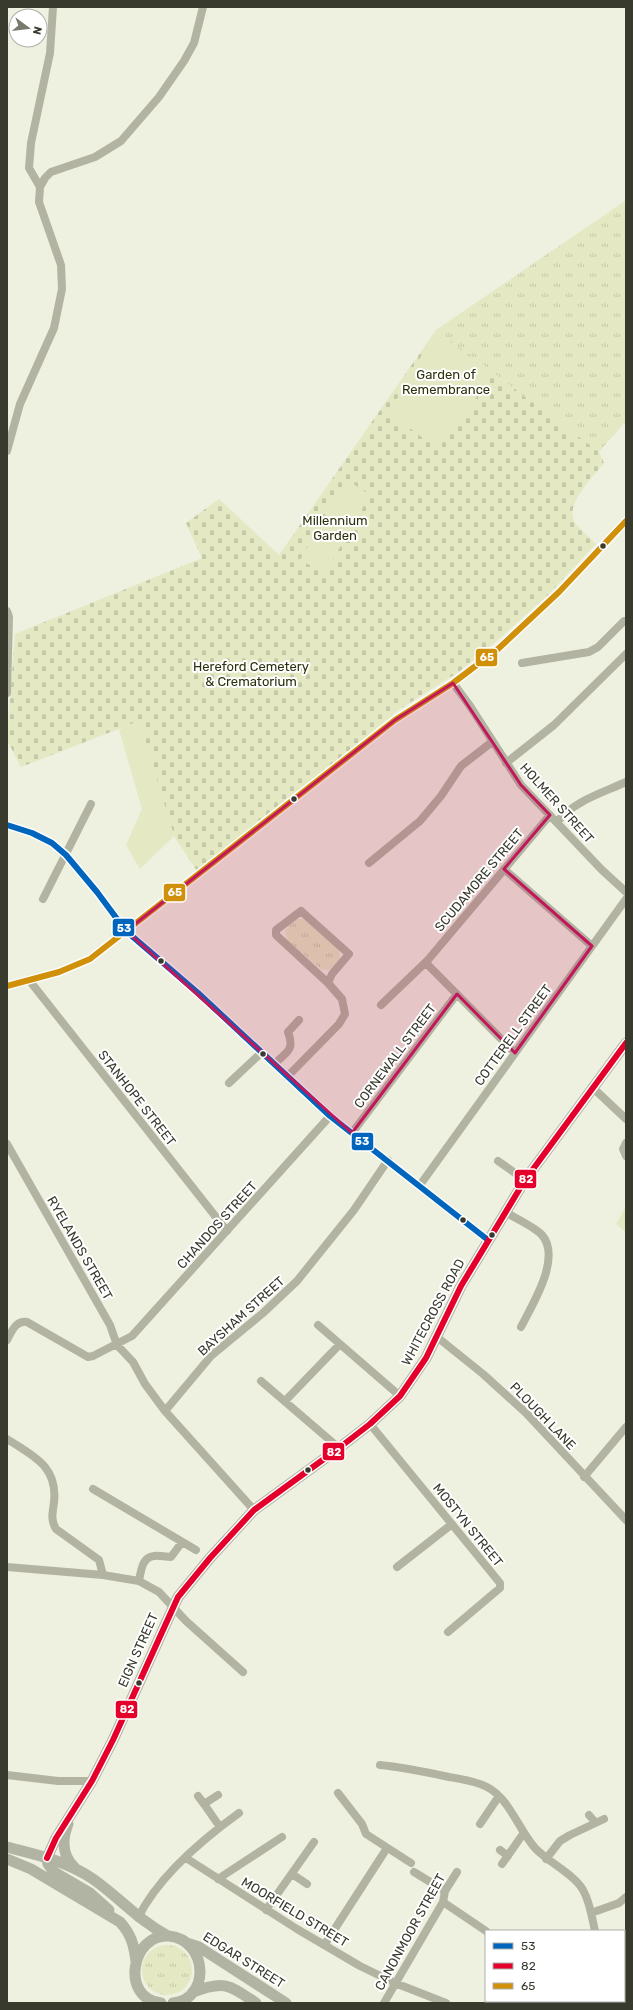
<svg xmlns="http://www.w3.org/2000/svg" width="633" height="2010" viewBox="0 0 633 2010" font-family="Rubik,sans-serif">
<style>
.grass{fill:url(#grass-tufts)}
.cemetery{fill:url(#cemetery-stones)}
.garden{fill:#e4e9c3}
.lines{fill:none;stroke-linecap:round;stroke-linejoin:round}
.minor{stroke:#b2b4a1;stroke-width:8}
.highway{stroke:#b2b4a3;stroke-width:11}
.bus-1-casing{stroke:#fff;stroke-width:9}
.bus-2-casing{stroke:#fff;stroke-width:9}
.bus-3-casing{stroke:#fff;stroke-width:9}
.bus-1{stroke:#0065bd;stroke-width:6}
.bus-2{stroke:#e4002b;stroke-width:6}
.bus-3{stroke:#d19009;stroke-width:6}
.marked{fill:#c2185b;fill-opacity:0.2;stroke:#c2185b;stroke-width:3;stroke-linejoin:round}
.bus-dot{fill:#383a2e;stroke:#fff;stroke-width:1.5}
.labels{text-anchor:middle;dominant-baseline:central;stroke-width:4;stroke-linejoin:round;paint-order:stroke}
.park-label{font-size:13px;fill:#2c300b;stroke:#fff}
.street-label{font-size:13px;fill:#383a2e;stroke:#fff}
.line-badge{stroke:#fff;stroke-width:1.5}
.badge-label{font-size:11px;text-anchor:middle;font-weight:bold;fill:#fff}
</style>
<defs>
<pattern id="grass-tufts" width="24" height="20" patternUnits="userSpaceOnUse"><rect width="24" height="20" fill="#e4e9c3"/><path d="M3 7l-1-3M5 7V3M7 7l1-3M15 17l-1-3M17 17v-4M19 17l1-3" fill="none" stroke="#c4c9a8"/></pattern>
<pattern id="cemetery-stones" width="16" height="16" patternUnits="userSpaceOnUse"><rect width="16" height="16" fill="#e4e9c3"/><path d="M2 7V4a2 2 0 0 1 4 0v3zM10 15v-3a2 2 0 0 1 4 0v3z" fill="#c4c9a8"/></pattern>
</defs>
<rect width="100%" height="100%" fill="#eef0e0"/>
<!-- grass -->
<path class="grass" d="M 625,201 L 626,424 L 624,423 L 599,452 L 436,330 Z
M 296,919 L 304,919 L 339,949 L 340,962 C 334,969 331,971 321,969 L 288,941 L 285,931 L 292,921 Z
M 626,1207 L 626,1232 L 616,1224 Z
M142 1970a25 25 0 1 1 50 0a25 25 0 1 1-50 0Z
M 624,1951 L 626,1951 L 626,2003 L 568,2003 L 569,2001 L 624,2001 Z"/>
<!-- cemetery -->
<path class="cemetery" d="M 436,330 L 599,452 L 604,463 C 593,477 562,506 576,524 C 582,531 590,538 596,544 L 549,594 L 500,638 L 460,671 L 397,711 L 357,745 L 269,813 L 197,871 L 174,836 L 139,721 L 21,767 L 7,740 L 15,634 L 202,558 L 186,523 L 219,499 L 279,555 Z"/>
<!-- garden -->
<path class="garden" d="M 436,330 L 493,375 L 438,449 L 389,413 Z
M 346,479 L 370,495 L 325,573 L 300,560 Z
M 139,721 L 174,836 L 140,869 L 126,845 L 142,809 L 119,729 Z"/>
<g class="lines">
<!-- minor -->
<path class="minor" d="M 40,187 L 29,168 L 31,143 L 50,53 L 53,7
M 7,451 L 20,404 L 54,328 L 62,289 L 61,265 L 39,202 L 40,187 L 45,178 L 51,172 L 95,157 L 121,141 L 159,97 L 184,61 L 194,43 L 203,7
M 7,611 L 9,617 L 7,693
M 522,663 L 589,652 L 598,647 L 624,621 L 626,621
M 453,683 L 470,706 L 521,785 L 602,870 L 626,892
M 506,763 L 554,725 L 626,654
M 557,822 C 574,801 602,793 626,782
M 7,825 L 32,833 L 52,843 L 66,855 L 97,892 L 126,931 L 198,993 L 330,1116 L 488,1240
M 369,863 L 420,821 L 441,796 L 461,766 L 492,742
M 504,869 L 592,946
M 43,899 L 91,804
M 427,961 L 428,965 L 515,1053
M 29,980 L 227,1231
M 7,986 L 59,972 L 90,959 L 395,720 L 453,683 L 498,649 L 559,592 L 626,521
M 381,1005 L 427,961 L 550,815
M 274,1064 C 287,1052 295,1050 288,1032 L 299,1020
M 287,1077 L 339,1024 L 345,1014 L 342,999 L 328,983 L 276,935 L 276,930 L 301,911 L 349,954 L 332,974 L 328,983
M 229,1083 L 262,1052
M 592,1087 L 626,1119
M 352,1133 L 457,994
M 626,1143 L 623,1149 L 626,1156
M 7,1144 L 110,1325 L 117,1345 L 133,1362 L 145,1384 L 165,1411 L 254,1510
M 498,1161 L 525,1180
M 420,1185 L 626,899
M 505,1212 C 515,1218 535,1227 542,1235 C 562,1258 532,1305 521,1327
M 318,1325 L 400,1396
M 437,1337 L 483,1374 L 526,1413 L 626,1520
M 7,1340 C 12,1331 16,1320 27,1322 L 88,1357 L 93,1356 L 132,1336 L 330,1116
M 261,1381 L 339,1448
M 285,1401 L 340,1344
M 165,1411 L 211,1356 L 263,1313 L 297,1281 L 354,1210 L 388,1160
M 370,1424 L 500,1583 L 500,1588 L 448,1632
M 7,1439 C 33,1456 58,1466 54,1502 C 53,1512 50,1519 56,1529 L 99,1560 L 103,1575
M 584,1477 L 626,1427
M 93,1489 L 196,1550
M 7,1567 L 103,1575 L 139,1581 L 159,1592 L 186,1621 L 243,1672
M 397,1567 L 452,1524
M 139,1581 C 141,1571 142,1557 154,1556 C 159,1555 165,1557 171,1557 L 182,1542
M 380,1765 C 403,1767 426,1772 449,1777 C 461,1779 475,1781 487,1787 C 509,1798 519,1830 535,1848 C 548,1862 575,1875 583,1890 C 590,1902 592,1918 595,1931
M 7,1775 L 58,1781 L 92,1781
M 338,1793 L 362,1824 L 366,1834 L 411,1863
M 218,1795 L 204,1804 L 220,1827
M 198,1796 L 204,1804
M 589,1815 L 595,1822
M 480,1824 L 499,1796
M 500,1850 L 508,1856
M 186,1858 L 297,1929 L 360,1966 L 395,1983 L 446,2003
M 546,1859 L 560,1841 L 570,1835 L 604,1819
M 502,1864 L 523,1834
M 414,1872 L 445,1891
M 292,1874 L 307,1884
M 218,1879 L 282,1837
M 443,1902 L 486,1931
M 266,1910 L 314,1842
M 591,1913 L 619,1903 L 626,1897
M 138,1918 C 158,1877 203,1839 239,1813
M 325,1944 L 387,1848
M 624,1945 L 626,1945
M 555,2001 L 561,2003
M 384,2003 L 443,1902 L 445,1891 L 457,1872"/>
<!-- highway -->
<path class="highway" d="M 68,1824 C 62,1839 62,1855 74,1867
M 7,1847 C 37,1855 67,1861 93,1879 C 120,1898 138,1920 168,1936
M 47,1858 L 56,1838 L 92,1781 L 113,1740 L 178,1597 L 210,1558 L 254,1510 L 339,1448 L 370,1424 L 400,1396 L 426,1358 L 461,1286 L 525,1180 L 626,1043
M 47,1858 L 48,1864 L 54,1872 L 90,1893 L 109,1910
M 7,1859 L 31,1869 L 120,1922 C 131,1934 134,1945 136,1961
M 190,1944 L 199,1947 L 286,2003
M 193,1992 C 225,1980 229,1985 256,2003
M 161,2003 C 120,1999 131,1933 169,1936 C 208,1940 211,1999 173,2003"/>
<!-- bus-1 casing -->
<g class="bus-1-casing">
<path id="bus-1" d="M 7,825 L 32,833 L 52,843 L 66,855 L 97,892 L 126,931 L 198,993 L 330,1116 L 488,1240"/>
</g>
<!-- bus-2 casing -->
<g class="bus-2-casing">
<path id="bus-2" d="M 47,1858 L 56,1838 L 92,1781 L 113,1740 L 178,1597 L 210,1558 L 254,1510 L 339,1448 L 370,1424 L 400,1396 L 426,1358 L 461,1286 L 525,1180 L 626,1043"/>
</g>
<!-- bus-3 casing -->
<g class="bus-3-casing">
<path id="bus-3" d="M 7,986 L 59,972 L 90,959 L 395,720 L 453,683 L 498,649 L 559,592 L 626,521"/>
</g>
<!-- bus-1 -->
<use href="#bus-1" class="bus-1"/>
<!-- bus-2 -->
<use href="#bus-2" class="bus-2"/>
<!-- bus-3 -->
<use href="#bus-3" class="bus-3"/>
</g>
<!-- marked area -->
<path class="marked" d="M 453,683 L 521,785 L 550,815 L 504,869 L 592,946 L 515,1053 L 457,994 L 352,1133 L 126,931 L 395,720 Z"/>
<!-- markers -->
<g class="bus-dot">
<circle cx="603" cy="546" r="3.5"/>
<circle cx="294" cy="799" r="3.5"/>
<circle cx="161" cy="961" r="3.5"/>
<circle cx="263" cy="1054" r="3.5"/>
<circle cx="463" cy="1220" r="3.5"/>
<circle cx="492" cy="1235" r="3.5"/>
<circle cx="308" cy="1470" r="3.5"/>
<circle cx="139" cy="1683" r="3.5"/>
</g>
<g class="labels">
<!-- park labels -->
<g class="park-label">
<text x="446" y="374">Garden of<tspan x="446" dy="15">Remembrance</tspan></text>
<text x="335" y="520">Millennium<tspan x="335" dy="15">Garden</tspan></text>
<text x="251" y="666">Hereford Cemetery<tspan x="251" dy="15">&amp; Crematorium</tspan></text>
</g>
<!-- street labels -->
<g class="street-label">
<text transform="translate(557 803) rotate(48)">HOLMER STREET</text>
<text transform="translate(479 880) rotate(-50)">SCUDAMORE STREET</text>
<text transform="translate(513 1035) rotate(-54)">COTTERELL STREET</text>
<text transform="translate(395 1056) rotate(-53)">CORNEWALL STREET</text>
<text transform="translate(137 1098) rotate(52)">STANHOPE STREET</text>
<text transform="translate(217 1225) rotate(-48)">CHANDOS STREET</text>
<text transform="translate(80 1248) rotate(60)">RYELANDS STREET</text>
<text transform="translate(433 1312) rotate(-62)">WHITECROSS ROAD</text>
<text transform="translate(241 1316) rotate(-42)">BAYSHAM STREET</text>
<text transform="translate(543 1416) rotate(46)">PLOUGH LANE</text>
<text transform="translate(468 1525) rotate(51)">MOSTYN STREET</text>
<text transform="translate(138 1650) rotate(-66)">EIGN STREET</text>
<text transform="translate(295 1912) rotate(31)">MOORFIELD STREET</text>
<text transform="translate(410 1932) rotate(-61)">CANONMOOR STREET</text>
<text transform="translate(244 1960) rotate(32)">EDGAR STREET</text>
</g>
</g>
<g class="line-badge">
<rect x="475" y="648" width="23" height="19" rx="4" fill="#d19009"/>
<rect x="163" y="883" width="23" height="19" rx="4" fill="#d19009"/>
<rect x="112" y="918" width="23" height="19" rx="4" fill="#0065bd"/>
<rect x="351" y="1132" width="23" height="19" rx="4" fill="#0065bd"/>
<rect x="514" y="1169" width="23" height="20" rx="4" fill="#e4002b"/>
<rect x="322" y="1442" width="23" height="19" rx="4" fill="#e4002b"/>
<rect x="115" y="1700" width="23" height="19" rx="4" fill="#e4002b"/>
</g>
<g class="badge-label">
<text x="487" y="661">65</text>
<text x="175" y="896">65</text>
<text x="124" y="932">53</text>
<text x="362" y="1145">53</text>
<text x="526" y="1183">82</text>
<text x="334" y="1456">82</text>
<text x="127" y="1713">82</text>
</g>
<!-- border -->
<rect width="633" height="2010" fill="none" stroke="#383a2e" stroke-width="16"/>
<!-- legend -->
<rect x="485" y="1930" width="140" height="72" fill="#ffffff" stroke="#afb0ab"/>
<rect x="493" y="1943" width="20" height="6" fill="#0065bd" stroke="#afb0ab"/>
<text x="521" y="1950" font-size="12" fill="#383a2e">53</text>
<rect x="493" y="1963" width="20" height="6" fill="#e4002b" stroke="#afb0ab"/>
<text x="521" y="1970" font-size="12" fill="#383a2e">82</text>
<rect x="493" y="1983" width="20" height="6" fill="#d19009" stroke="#afb0ab"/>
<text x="521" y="1990" font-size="12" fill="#383a2e">65</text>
<!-- north arrow -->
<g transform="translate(28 28) rotate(105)"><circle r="19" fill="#ffffff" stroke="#afb0ab"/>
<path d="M0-3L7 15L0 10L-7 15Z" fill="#787a6c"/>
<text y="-6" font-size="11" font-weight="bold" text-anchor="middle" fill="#383a2e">N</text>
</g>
</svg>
